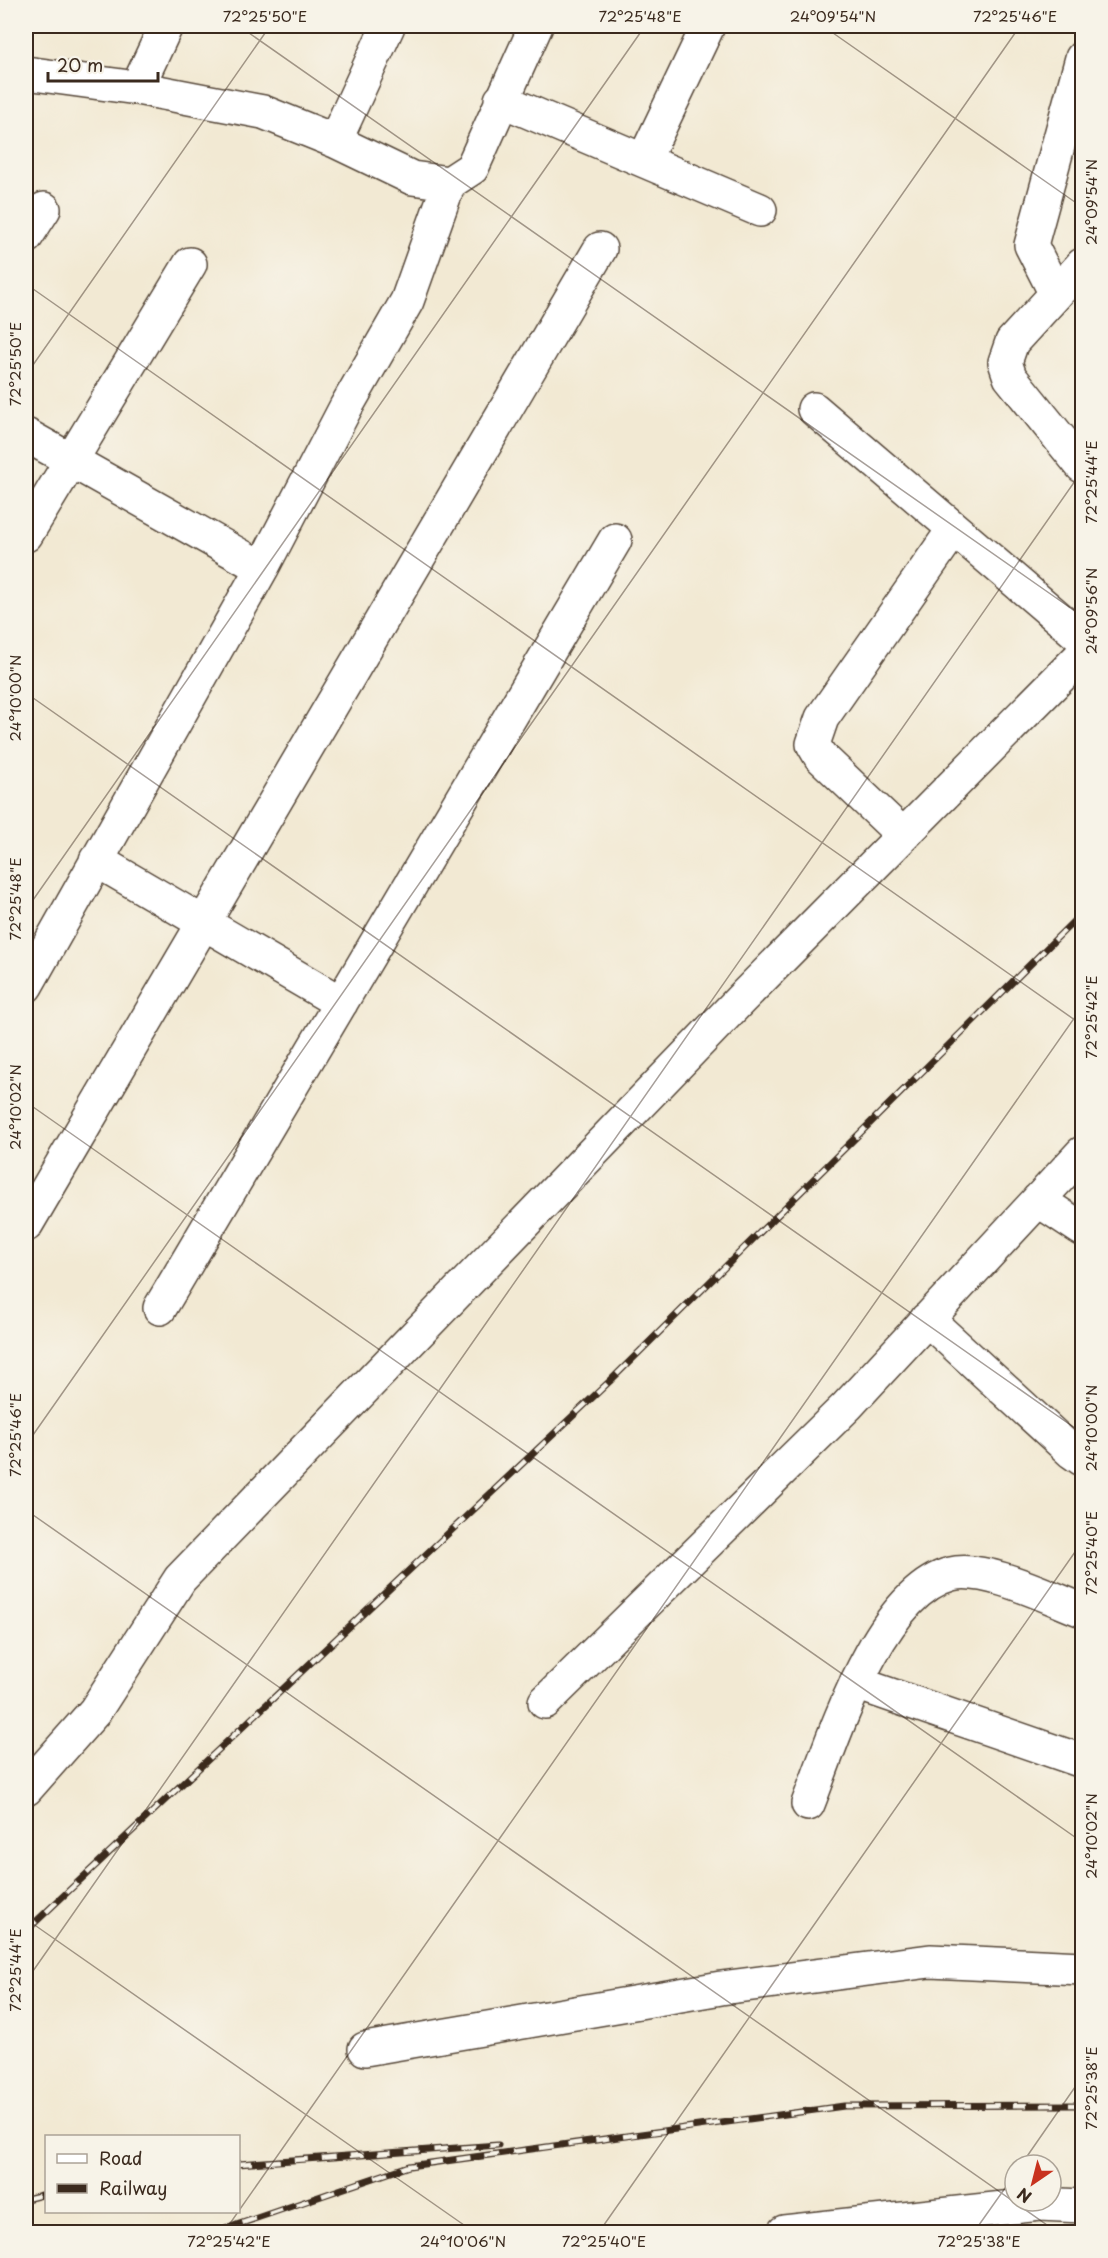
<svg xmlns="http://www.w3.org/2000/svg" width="1108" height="2258" viewBox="0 0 1108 2258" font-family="'Playpen Sans',sans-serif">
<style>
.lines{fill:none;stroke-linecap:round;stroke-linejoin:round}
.minor-casing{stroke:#564739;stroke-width:36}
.minor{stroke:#fff;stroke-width:33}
.rail-casing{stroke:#3b2a1e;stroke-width:7}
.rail{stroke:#f7f3e8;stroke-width:4.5;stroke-dasharray:14;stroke-linecap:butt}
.ticks{fill:none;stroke:#3b2a1e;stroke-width:1.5;stroke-opacity:0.45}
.neatline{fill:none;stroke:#3b2a1e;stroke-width:2}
.ticks-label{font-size:15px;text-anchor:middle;fill:#3b2a1e}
</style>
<rect width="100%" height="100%" fill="#f7f3e8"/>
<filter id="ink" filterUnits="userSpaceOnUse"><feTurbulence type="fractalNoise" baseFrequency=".0167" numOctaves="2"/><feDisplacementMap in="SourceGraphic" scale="12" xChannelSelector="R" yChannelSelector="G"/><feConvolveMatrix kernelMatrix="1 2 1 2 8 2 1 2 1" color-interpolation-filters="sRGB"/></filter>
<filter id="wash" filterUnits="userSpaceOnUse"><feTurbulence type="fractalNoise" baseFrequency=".008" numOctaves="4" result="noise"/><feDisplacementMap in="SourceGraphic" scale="24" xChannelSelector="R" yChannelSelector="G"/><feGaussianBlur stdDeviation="1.35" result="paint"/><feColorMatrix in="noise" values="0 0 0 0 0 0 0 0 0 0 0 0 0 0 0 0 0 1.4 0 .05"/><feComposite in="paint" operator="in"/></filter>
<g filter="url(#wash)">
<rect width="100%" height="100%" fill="#f2e9d3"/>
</g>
<g filter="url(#ink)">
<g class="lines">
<!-- minor casing -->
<g class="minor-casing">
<path id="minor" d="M 1082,58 L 1031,245 L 1056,294 L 1082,265
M 26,73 L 137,88 L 263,112 L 335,141 L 412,178 L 449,183 L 472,168 L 536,26
M 137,88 L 166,26
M 501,100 L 760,210
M 335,141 L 388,26
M 644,160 L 708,26
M 26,237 L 44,209
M 1056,294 L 1012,342 L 1005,362 L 1010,377 L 1082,466
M 814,409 L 1082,638
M 26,435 L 262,568
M 26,535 L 190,264
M 903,835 L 820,756 L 813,744 L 822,718 L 954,529
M 96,860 L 341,1003
M 26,986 L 262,568 L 346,407 L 407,301 L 449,183
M 1038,1200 L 1082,1229
M 26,1225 L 600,249
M 160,1308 L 615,540
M 927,1319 L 1072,1452 L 1082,1459
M 856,1683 L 1082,1761
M 545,1702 L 847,1406 L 1082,1153
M 26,1789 L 95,1711 L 180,1579 L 741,999 L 1082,655
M 808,1804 C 833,1740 878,1593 951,1574 C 985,1565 1050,1598 1082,1610
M 365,2049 L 721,1988 L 930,1961 L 1082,1968
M 784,2232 L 1040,2204 L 1082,2206"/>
</g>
<!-- minor -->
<use href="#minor" class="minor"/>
<!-- rail casing -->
<g class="rail-casing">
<path id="rail" d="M 26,1931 L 610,1381 L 1082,913
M 238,2164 L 498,2145
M 26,2199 L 46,2194
M 216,2232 L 409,2166 L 844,2106 L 1082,2105"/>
</g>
<!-- rail -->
<use href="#rail" class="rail"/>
</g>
</g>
<!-- ticks -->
<path class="ticks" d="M 239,26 L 1082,616M 823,26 L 1082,207M 26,284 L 1082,1025M 26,375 L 270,26M 26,693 L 1082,1433M 26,910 L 645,26M 26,1102 L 1082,1842M 26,1445 L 1020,26M 26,1510 L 1057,2232M 26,1919 L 474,2232M 26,1981 L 1082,471M 1021,2165 L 1082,2077M 224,2232 L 1082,1007M 599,2232 L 1082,1542M 974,2232 L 1015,2174"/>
<!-- margin -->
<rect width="1108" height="2258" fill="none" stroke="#f7f3e8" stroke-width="66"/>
<!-- legend -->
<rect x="45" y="2135" width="195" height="78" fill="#f7f3e8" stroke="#aca397" stroke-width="1.5"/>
<rect x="57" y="2154" width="30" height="9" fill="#ffffff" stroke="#aca397" stroke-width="1.5"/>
<text x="99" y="2165" font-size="18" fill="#3b2a1e">Road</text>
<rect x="57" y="2184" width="30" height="9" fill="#3b2a1e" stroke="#aca397" stroke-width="1.5"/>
<text x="99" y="2195" font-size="18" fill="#3b2a1e">Railway</text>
<!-- north arrow -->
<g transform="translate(1033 2183) rotate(215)"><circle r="28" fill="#f7f3e8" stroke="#aca397" stroke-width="1.5"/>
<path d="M0-4.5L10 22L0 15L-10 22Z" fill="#c8321e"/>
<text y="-9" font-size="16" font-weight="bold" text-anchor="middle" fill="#3b2a1e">N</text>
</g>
<!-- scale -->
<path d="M48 72v9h110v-9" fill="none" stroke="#3b2a1e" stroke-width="3"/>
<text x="57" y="72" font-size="18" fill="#3b2a1e" stroke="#f7f3e8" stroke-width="4.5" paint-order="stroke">20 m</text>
<rect x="33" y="33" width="1042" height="2192" class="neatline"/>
<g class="ticks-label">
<text x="265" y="22">72°25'50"E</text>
<text x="640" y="22">72°25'48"E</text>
<text x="833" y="22">24°09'54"N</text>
<text x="1015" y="22">72°25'46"E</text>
<text transform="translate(1092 202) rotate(-90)" y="5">24°09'54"N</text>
<text transform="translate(16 364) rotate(-90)" y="5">72°25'50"E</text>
<text transform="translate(1092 482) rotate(-90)" y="5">72°25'44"E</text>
<text transform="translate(1092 611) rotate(-90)" y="5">24°09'56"N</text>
<text transform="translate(16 698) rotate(-90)" y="5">24°10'00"N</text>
<text transform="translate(16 899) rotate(-90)" y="5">72°25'48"E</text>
<text transform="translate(1092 1017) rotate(-90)" y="5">72°25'42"E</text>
<text transform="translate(16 1107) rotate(-90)" y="5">24°10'02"N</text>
<text transform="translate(1092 1428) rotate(-90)" y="5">24°10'00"N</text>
<text transform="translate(16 1435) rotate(-90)" y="5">72°25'46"E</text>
<text transform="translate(1092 1553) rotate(-90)" y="5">72°25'40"E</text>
<text transform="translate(1092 1836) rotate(-90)" y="5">24°10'02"N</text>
<text transform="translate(16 1970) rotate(-90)" y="5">72°25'44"E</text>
<text transform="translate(1092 2088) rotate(-90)" y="5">72°25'38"E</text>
<text x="229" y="2247">72°25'42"E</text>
<text x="463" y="2247">24°10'06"N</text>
<text x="604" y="2247">72°25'40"E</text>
<text x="979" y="2247">72°25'38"E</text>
</g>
</svg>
